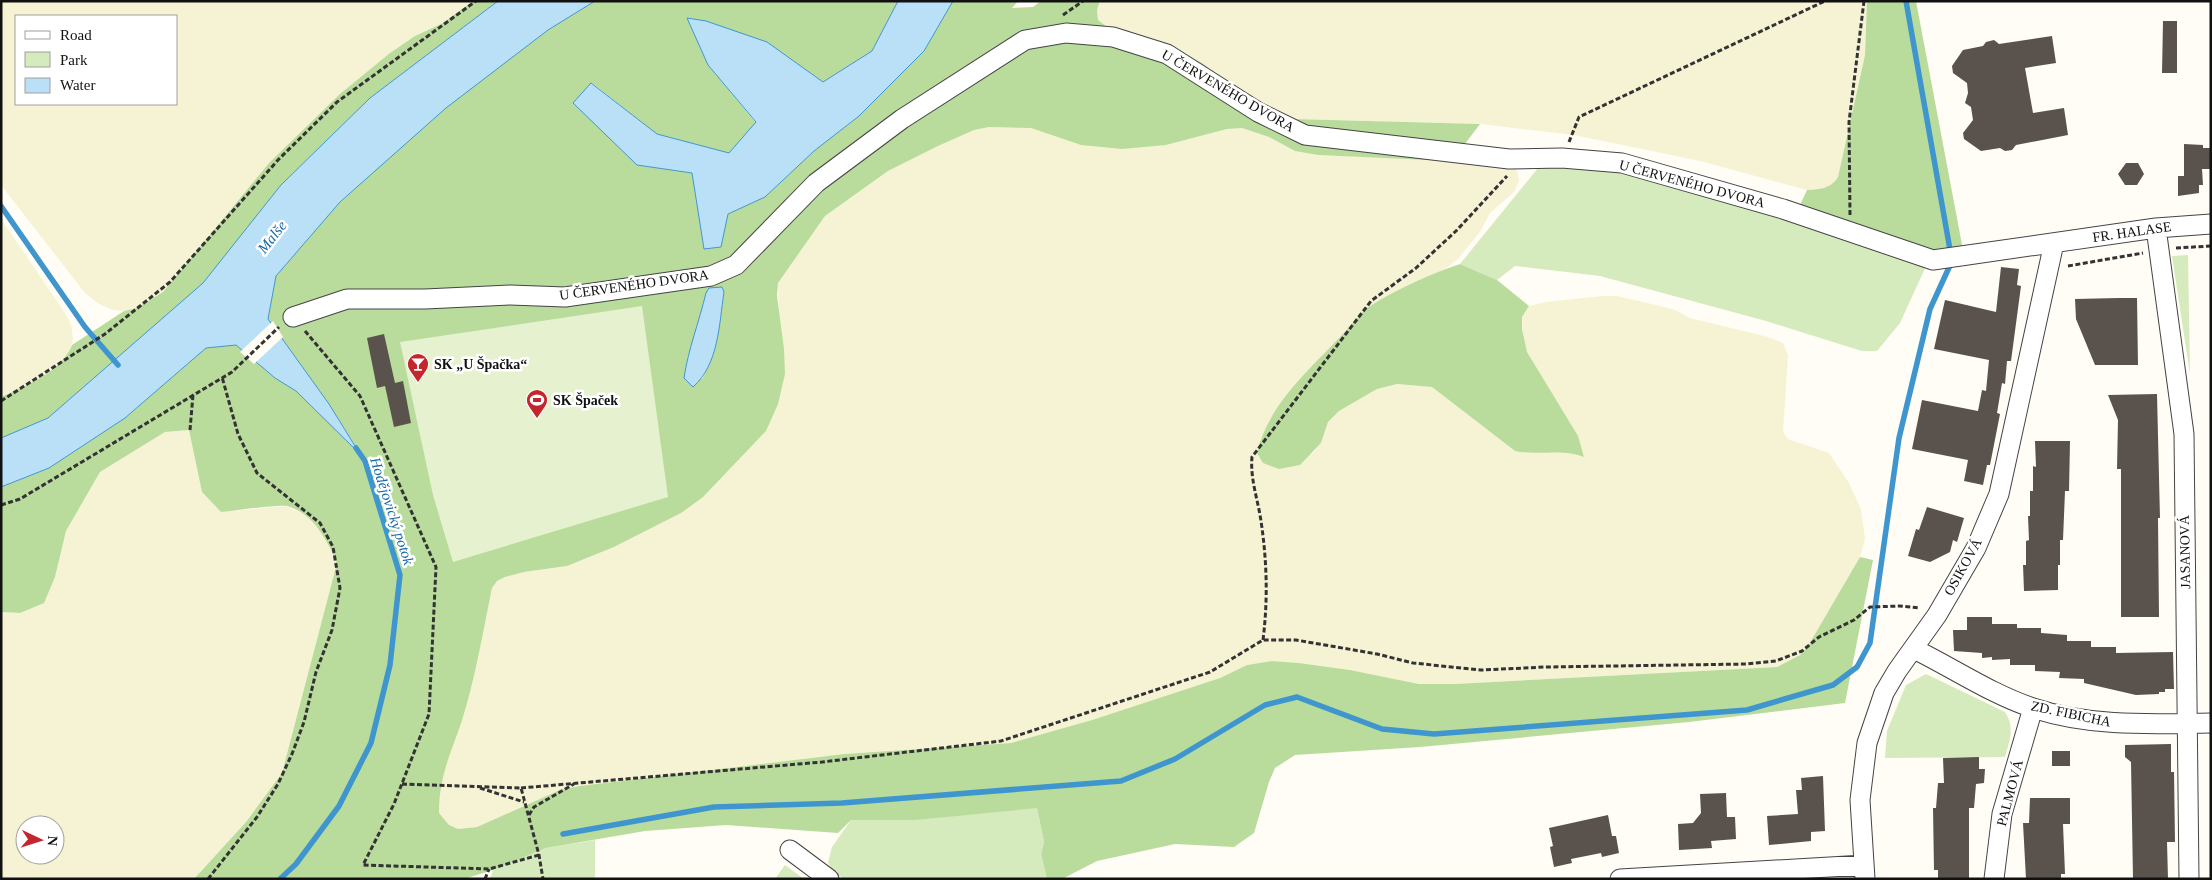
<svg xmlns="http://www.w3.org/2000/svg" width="2212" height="880" viewBox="0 0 2212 880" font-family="'Times New Roman',serif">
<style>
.farmland{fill:#f6f3d4;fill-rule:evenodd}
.green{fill:#d5ebbd}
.forest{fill:#b9dc9c;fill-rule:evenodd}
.pitch{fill:#e6f2cf}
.water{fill:#b9e0f7;stroke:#3f96cf}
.pier{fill:#fffdf5}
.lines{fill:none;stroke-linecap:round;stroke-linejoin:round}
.stream{stroke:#3f96cf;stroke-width:5.5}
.building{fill:#5a524d}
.street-casing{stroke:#444;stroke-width:21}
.path{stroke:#333;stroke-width:3;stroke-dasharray:5 2.5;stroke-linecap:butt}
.street{stroke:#fff;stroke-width:19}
.labels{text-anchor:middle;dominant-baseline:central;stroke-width:5;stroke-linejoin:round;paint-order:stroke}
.street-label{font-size:14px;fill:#111;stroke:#fff}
.poi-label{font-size:14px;font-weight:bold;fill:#111;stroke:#fff;text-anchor:start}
.water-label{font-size:15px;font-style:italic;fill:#1768a6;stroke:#fff}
</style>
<rect width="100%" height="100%" fill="#fffdf5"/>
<!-- farmland -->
<path class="farmland" d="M 1,1 L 473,1 L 443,23 L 415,36 L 390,53 L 269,163 L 163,292 L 137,308 L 124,311 L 113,310 L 99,304 L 85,293 L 1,185 ZM 16,16 L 176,16 L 176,104 L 16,104 Z
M 1100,1 L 1867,1 L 1865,55 L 1838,177 L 1834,183 L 1828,187 L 1807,190 L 1700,161 L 1574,135 L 1480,124 L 1293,119 L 1266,110 L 1202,63 L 1167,44 L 1107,27 L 1098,20 L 1097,10 Z
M 989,127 L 1031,128 L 1081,145 L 1166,145 L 1227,129 L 1242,128 L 1269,137 L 1295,151 L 1318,155 L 1502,162 L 1511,165 L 1517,170 L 1519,181 L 1514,192 L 1490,213 L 1480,232 L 1457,260 L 1442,271 L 1422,279 L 1369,307 L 1311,455 L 1321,443 L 1328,422 L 1339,411 L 1377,389 L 1397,384 L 1432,387 L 1515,451 L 1575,453 L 1584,456 L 1527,352 L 1523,339 L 1522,317 L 1529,306 L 1546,302 L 1602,296 L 1617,296 L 1660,306 L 1675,310 L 1690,318 L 1768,337 L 1783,343 L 1788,355 L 1783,432 L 1788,439 L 1829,453 L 1849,483 L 1861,509 L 1865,539 L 1860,557 L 1808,646 L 1800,655 L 1777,667 L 1455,684 L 1419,684 L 1350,670 L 1299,663 L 1272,661 L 1247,665 L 1220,678 L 1092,720 L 1011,743 L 844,754 L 560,790 L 477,827 L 458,829 L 449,825 L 439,813 L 439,791 L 444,770 L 466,708 L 492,588 L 497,581 L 505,577 L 524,572 L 567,566 L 614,547 L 681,513 L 779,321 L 778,283 L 825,216 L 888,171 L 938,146 L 974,130 Z
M 1,219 L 65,313 L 71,324 L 73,339 L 68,354 L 61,361 L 30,384 L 1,397 Z
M 190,430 L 202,492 L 221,512 L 286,506 L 305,515 L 326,536 L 337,563 L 282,773 L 246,822 L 194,879 L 1,879 L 1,612 L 20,613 L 55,577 L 66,531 L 100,472 L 165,432 ZM 25,825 L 55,825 L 55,855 L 25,855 Z"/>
<!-- green -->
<path class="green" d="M 1542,163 L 1617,170 L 1807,223 L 1927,264 L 1900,323 L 1877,351 L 1862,351 L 1766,321 L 1600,276 L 1515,266 L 1497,280 L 1460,264 Z
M 2188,255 L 2190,374 L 2172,256 Z
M 1926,674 L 2005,712 C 2015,728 2010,739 2005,757 L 1885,758 L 1887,731 L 1906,685 Z
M 1020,808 L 1037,808 L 1044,842 L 1041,854 L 1047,879 L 844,879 L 833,871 L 828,863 L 832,847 L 851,820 L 916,820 Z
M 595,840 L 595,879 L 490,879 L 493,870 L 546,848 Z
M 785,865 L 804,879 L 775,879 Z"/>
<!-- forest -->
<path class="forest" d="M 473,1 L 498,1 L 370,98 L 281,185 L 204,283 L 48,418 L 1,438 L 1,397 C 26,386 61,372 72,345 L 124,311 L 137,308 L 163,292 L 269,163 L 340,94 L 390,53 L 415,36 L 443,23 Z
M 595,1 L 898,1 L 872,51 L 823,82 L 767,42 L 708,65 L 756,123 L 729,153 L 657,134 L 592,83 L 637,165 L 692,173 L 704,249 L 721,247 L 728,214 L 765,197 L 814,151 L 859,116 L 924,51 L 953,1 L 1018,1 L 1012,8 L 1033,7 L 1041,1 L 1100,1 L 1097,10 L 1098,20 L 1107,27 L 1167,44 L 1202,63 L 1266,110 L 1293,119 L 1480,124 L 1452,161 L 1318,155 L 1295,151 L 1269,137 L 1242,128 L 1227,129 L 1166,145 L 1122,149 L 1081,145 L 1031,128 L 989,127 L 974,130 L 938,146 L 888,171 L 825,216 L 778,283 L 777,296 L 784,349 L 785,374 L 778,404 L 766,431 L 703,497 L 681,513 L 614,547 L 567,566 L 524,572 L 505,577 L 497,581 L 492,588 C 484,627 477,668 466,707 C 455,747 439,770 439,813 L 449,825 L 458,829 L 477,827 L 560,790 L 580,786 L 844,754 L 1011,743 L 1092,720 L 1220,678 L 1247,665 L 1272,661 L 1299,663 L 1350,670 L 1419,684 L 1455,684 L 1777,667 L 1800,655 L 1808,646 L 1860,557 L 1873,560 L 1845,703 L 1689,722 L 1420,747 L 1295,755 L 1275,768 L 1269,782 L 1254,833 L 1234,847 L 1175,844 L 1097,861 L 1062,879 L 1047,879 L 1041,854 L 1044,842 L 1037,808 L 916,820 L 851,820 L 838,833 L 726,825 L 645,831 L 546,848 L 493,870 L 464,879 L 194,879 L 246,822 L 282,773 L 337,563 C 327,540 314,514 287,506 C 279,504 233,511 221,512 L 202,492 L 189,430 L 165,432 L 100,472 L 66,531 L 55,577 L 44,603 L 20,613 L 1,612 L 1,487 L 49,468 L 125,418 L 206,348 L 236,345 L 275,378 L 296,391 L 359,452 L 329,404 L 268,319 L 276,276 L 340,202 L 446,107 L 548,30 ZM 724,292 C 719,322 717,352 702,379 L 687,359 L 695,335 L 706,293 Z
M 1867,1 L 1916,1 L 1963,250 L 1939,254 L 1800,205 L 1807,190 C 1819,189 1831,189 1838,177 L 1865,55 Z
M 1460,264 L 1497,280 L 1529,306 L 1522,317 L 1522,329 L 1527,352 L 1578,436 L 1584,457 C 1562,448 1538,456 1515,451 L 1432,387 L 1397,384 L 1377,389 L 1339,411 L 1328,422 L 1321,443 L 1300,465 L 1279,469 L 1263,463 L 1257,453 C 1268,405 1309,370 1341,336 C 1350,327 1359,314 1370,306 C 1397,289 1430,274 1460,264 Z"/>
<!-- pitch -->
<path class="pitch" d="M 642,306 L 668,497 L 453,562 L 433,495 L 400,342 Z"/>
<!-- water -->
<path class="water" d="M 498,1 L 595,1 L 548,30 L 446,108 L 340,202 L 276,276 L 268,319 L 329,404 L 360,454 L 296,391 L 275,378 L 236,345 L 206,348 L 125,418 L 49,468 L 1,487 L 1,438 L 48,418 L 203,283 L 281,185 L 370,98 Z
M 898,1 L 953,1 L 924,51 L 859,116 L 814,151 L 765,197 L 728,214 L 721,247 L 704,249 L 692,173 L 637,165 L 573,103 L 591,83 L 657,134 L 729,153 L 756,122 L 708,65 L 687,18 L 706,21 L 767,42 L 823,82 L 872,51 Z
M 722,287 L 724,292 C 719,324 719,364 693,387 L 684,378 C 688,350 699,322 706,293 L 709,288 Z"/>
<!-- pier -->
<path class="pier" d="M 273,321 L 283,337 L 254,364 L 240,352 Z"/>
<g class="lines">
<!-- stream -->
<path class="stream" d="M 1,206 L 85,327 L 118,365
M 563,834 L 714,807 L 842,803 L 1121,781 L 1175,759 L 1265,705 L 1297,697 L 1382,729 L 1434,734 L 1747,710 L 1833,685 L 1857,667 L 1870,643 L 1899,438 L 1930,309 L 1952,261 L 1906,1
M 280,879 L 296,864 L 339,806 L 371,743 L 390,665 L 400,575 L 365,461 L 356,448"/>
</g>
<!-- building -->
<path class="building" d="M 2163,21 L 2177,21 L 2177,73 L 2162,73 Z
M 2052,36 L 2056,63 L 2025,68 L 2033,113 L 2064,108 L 2068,135 L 2016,145 L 2012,150 L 2005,151 L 2000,148 L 1981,151 L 1964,139 L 1963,133 L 1973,120 L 1971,107 L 1965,103 L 1968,93 L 1967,83 L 1953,73 L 1952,66 L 1963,50 L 1983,46 L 1986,42 L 1994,40 L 1999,44 Z
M 2184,144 L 2203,145 L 2203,148 L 2211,148 L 2211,169 L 2202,169 L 2203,185 L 2199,185 L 2199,193 L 2178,196 L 2178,176 L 2184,176 Z
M 2126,163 L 2138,163 L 2144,174 L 2137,185 L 2125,185 L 2118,174 Z
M 2001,267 L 2019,269 L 2017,285 L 2021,286 L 2011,361 L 2007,361 L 2005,384 L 2002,383 L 1997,413 L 2000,414 L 1990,465 L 1987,465 L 1983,485 L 1964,481 L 1968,460 L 1912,449 L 1922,400 L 1978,411 L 1982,390 L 1986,391 L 1989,360 L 1934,349 L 1945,300 L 1996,312 Z
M 2119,298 L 2137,298 L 2138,365 L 2095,365 L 2076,319 L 2075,299 Z
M 384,334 L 395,383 L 403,381 L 411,423 L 394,427 L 385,386 L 377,388 L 367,338 Z
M 2157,394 L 2160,518 L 2158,518 L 2159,617 L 2121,617 L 2121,469 L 2117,469 L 2118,420 L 2108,395 Z
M 2035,441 L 2070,441 L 2069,491 L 2065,491 L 2063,540 L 2060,540 L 2060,565 L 2058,565 L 2058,590 L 2024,591 L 2023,565 L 2026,565 L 2026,541 L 2029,540 L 2028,516 L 2030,516 L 2030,491 L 2033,491 L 2033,466 L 2036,467 Z
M 1927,507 L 1964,518 L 1957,542 L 1953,540 L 1950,552 L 1930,562 L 1908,556 L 1916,529 L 1919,530 Z
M 1967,617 L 1992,617 L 1992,624 L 2017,624 L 2017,628 L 2041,628 L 2041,633 L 2067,635 L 2067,641 L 2091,641 L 2091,647 L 2116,647 L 2116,653 L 2173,652 L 2174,689 L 2165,689 L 2165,692 L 2159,692 L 2159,694 L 2136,695 L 2084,683 L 2084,679 L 2059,678 L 2060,672 L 2035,671 L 2035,665 L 2010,665 L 2010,659 L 1992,660 L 1992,657 L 1982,658 L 1982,653 L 1954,651 L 1953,630 L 1967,630 Z
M 2171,744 L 2171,772 L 2174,772 L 2175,842 L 2167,842 L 2168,879 L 2133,879 L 2131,762 L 2125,757 L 2125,745 Z
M 2052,751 L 2070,751 L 2070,766 L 2052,766 Z
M 1979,757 L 1979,769 L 1985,769 L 1984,783 L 1976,784 L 1974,808 L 1969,808 L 1969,879 L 1938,879 L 1938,870 L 1934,870 L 1933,808 L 1936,808 L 1938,783 L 1944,783 L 1943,758 Z
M 1823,776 L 1825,831 L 1811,832 L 1811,841 L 1769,845 L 1767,816 L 1798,814 L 1796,790 L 1802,790 L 1801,778 Z
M 1726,793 L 1727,817 L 1735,817 L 1736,839 L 1711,841 L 1712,848 L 1679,850 L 1678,824 L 1693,823 L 1701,813 L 1700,794 Z
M 2030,798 L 2070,798 L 2070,824 L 2063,824 L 2065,874 L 2061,874 L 2061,879 L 2026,879 L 2023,823 L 2029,823 Z
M 1608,815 L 1612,836 L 1616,836 L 1619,853 L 1602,857 L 1601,853 L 1571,859 L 1572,863 L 1554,867 L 1550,847 L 1553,846 L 1549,828 Z"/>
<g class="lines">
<!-- street casing -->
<g class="street-casing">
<path id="street" d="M 2156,228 L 2184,434 L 2189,879
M 293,317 L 347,299 L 425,299 L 510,295 L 565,297 L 711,276 L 736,265 L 816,183 L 902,119 L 1025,40 L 1066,33 L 1113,37 L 1167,54 L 1258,112 L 1305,135 L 1509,159 L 1562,158 L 1622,163 L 1783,209 L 1933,260 L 2156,228 L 2211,224
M 1914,649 C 1953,668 1991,694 2033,708 C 2090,727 2151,724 2211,723
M 790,850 L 829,879
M 1620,879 L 1864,865
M 1865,879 L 1860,800 L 1867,743 L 1884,693 L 1897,671 L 1937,615 L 1976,548 L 1999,494 L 2054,243
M 1994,879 L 2002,814 L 2033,708"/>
</g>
<!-- path -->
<path class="path" d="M 1063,15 L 1083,1
M 1569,142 L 1579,117 L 1825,1
M 1850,215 L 1849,122 L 1864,1
M 2176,248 L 2211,246
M 2068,266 L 2143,253
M 305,331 L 360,396 L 436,567 L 429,714 L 394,804 L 363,865 L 489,869 L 539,855
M 1,401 L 105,334 L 170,282 L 278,160 L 337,102 L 476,1
M 190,430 L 193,395
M 1,505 L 20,499 L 232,372 L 279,327
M 1263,640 C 1268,600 1267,561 1261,521 C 1258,500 1250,479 1252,457 L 1371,301 L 1416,268 L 1456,231 L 1507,176
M 402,784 L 521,788 L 539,855 L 543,879
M 480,788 L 524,802
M 521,788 L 822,762 L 1001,741 L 1210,672 L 1263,640 L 1296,640 L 1377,654 L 1413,663 L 1481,670 L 1546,667 L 1747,664 L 1776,661 L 1802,651 L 1819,637 L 1854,620 L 1870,607 L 1899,606 L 1920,608
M 529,815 L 534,807 L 574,784
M 208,879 L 257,817 L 278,784 L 292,754 L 304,722 L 316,672 L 332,630 L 340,588 L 333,547 L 320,523 L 257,473 L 238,434 L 222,377
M 485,879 L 489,869"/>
<!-- street -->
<use href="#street" class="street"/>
</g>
<!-- icons -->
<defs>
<g id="bar-pin" transform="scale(1.125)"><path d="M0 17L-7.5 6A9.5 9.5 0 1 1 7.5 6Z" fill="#c4262e" stroke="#fff"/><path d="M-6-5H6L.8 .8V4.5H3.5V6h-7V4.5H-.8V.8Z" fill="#fff"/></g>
<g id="stadium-pin" transform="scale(1.125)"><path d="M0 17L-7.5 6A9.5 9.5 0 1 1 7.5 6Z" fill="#c4262e" stroke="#fff"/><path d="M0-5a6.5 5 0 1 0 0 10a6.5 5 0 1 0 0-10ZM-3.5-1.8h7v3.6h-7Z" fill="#fff"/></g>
</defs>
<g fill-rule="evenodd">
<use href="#bar-pin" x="418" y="364"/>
<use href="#stadium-pin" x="537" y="400"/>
</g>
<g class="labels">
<!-- street labels -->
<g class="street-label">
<text transform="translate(1228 91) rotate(30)">U ČERVENÉHO DVORA</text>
<text transform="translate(1692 184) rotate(15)">U ČERVENÉHO DVORA</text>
<text transform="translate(2132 232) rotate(-8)">FR. HALASE</text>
<text transform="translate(634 285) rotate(-8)">U ČERVENÉHO DVORA</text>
<text transform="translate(2185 552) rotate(-91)">JASANOVÁ</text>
<text transform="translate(1963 567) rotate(-61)">OSIKOVÁ</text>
<text transform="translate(2071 714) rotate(12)">ZD. FIBICHA</text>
<text transform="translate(2010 793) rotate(-75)">PALMOVÁ</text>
</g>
<!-- poi labels -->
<g class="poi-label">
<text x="434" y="364">SK „U Špačka“</text>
<text x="553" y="400">SK Špaček</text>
</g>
<!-- water labels -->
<g class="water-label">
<text transform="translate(272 237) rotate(-52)">Malše</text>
<text transform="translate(392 511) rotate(72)">Hodějovický potok</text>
</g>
</g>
<!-- border -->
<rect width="2212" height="880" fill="none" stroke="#111111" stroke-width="5"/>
<!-- legend -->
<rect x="15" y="15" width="162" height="90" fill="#ffffff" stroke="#a0a0a0"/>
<rect x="25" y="31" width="25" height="8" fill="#ffffff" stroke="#a0a0a0"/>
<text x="60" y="40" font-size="15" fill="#111111">Road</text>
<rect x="25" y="52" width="25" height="15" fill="#d5ebbd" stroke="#a0a0a0"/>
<text x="60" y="65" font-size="15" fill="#111111">Park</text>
<rect x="25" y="78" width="25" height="15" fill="#b9e0f7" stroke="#a0a0a0"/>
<text x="60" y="90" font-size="15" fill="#111111">Water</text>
<!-- north arrow -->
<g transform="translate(40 840) rotate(94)"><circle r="24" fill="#ffffff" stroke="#a0a0a0"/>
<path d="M0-4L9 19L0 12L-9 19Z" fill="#c4262e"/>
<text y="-8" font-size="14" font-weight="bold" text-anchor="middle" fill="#111111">N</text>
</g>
</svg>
